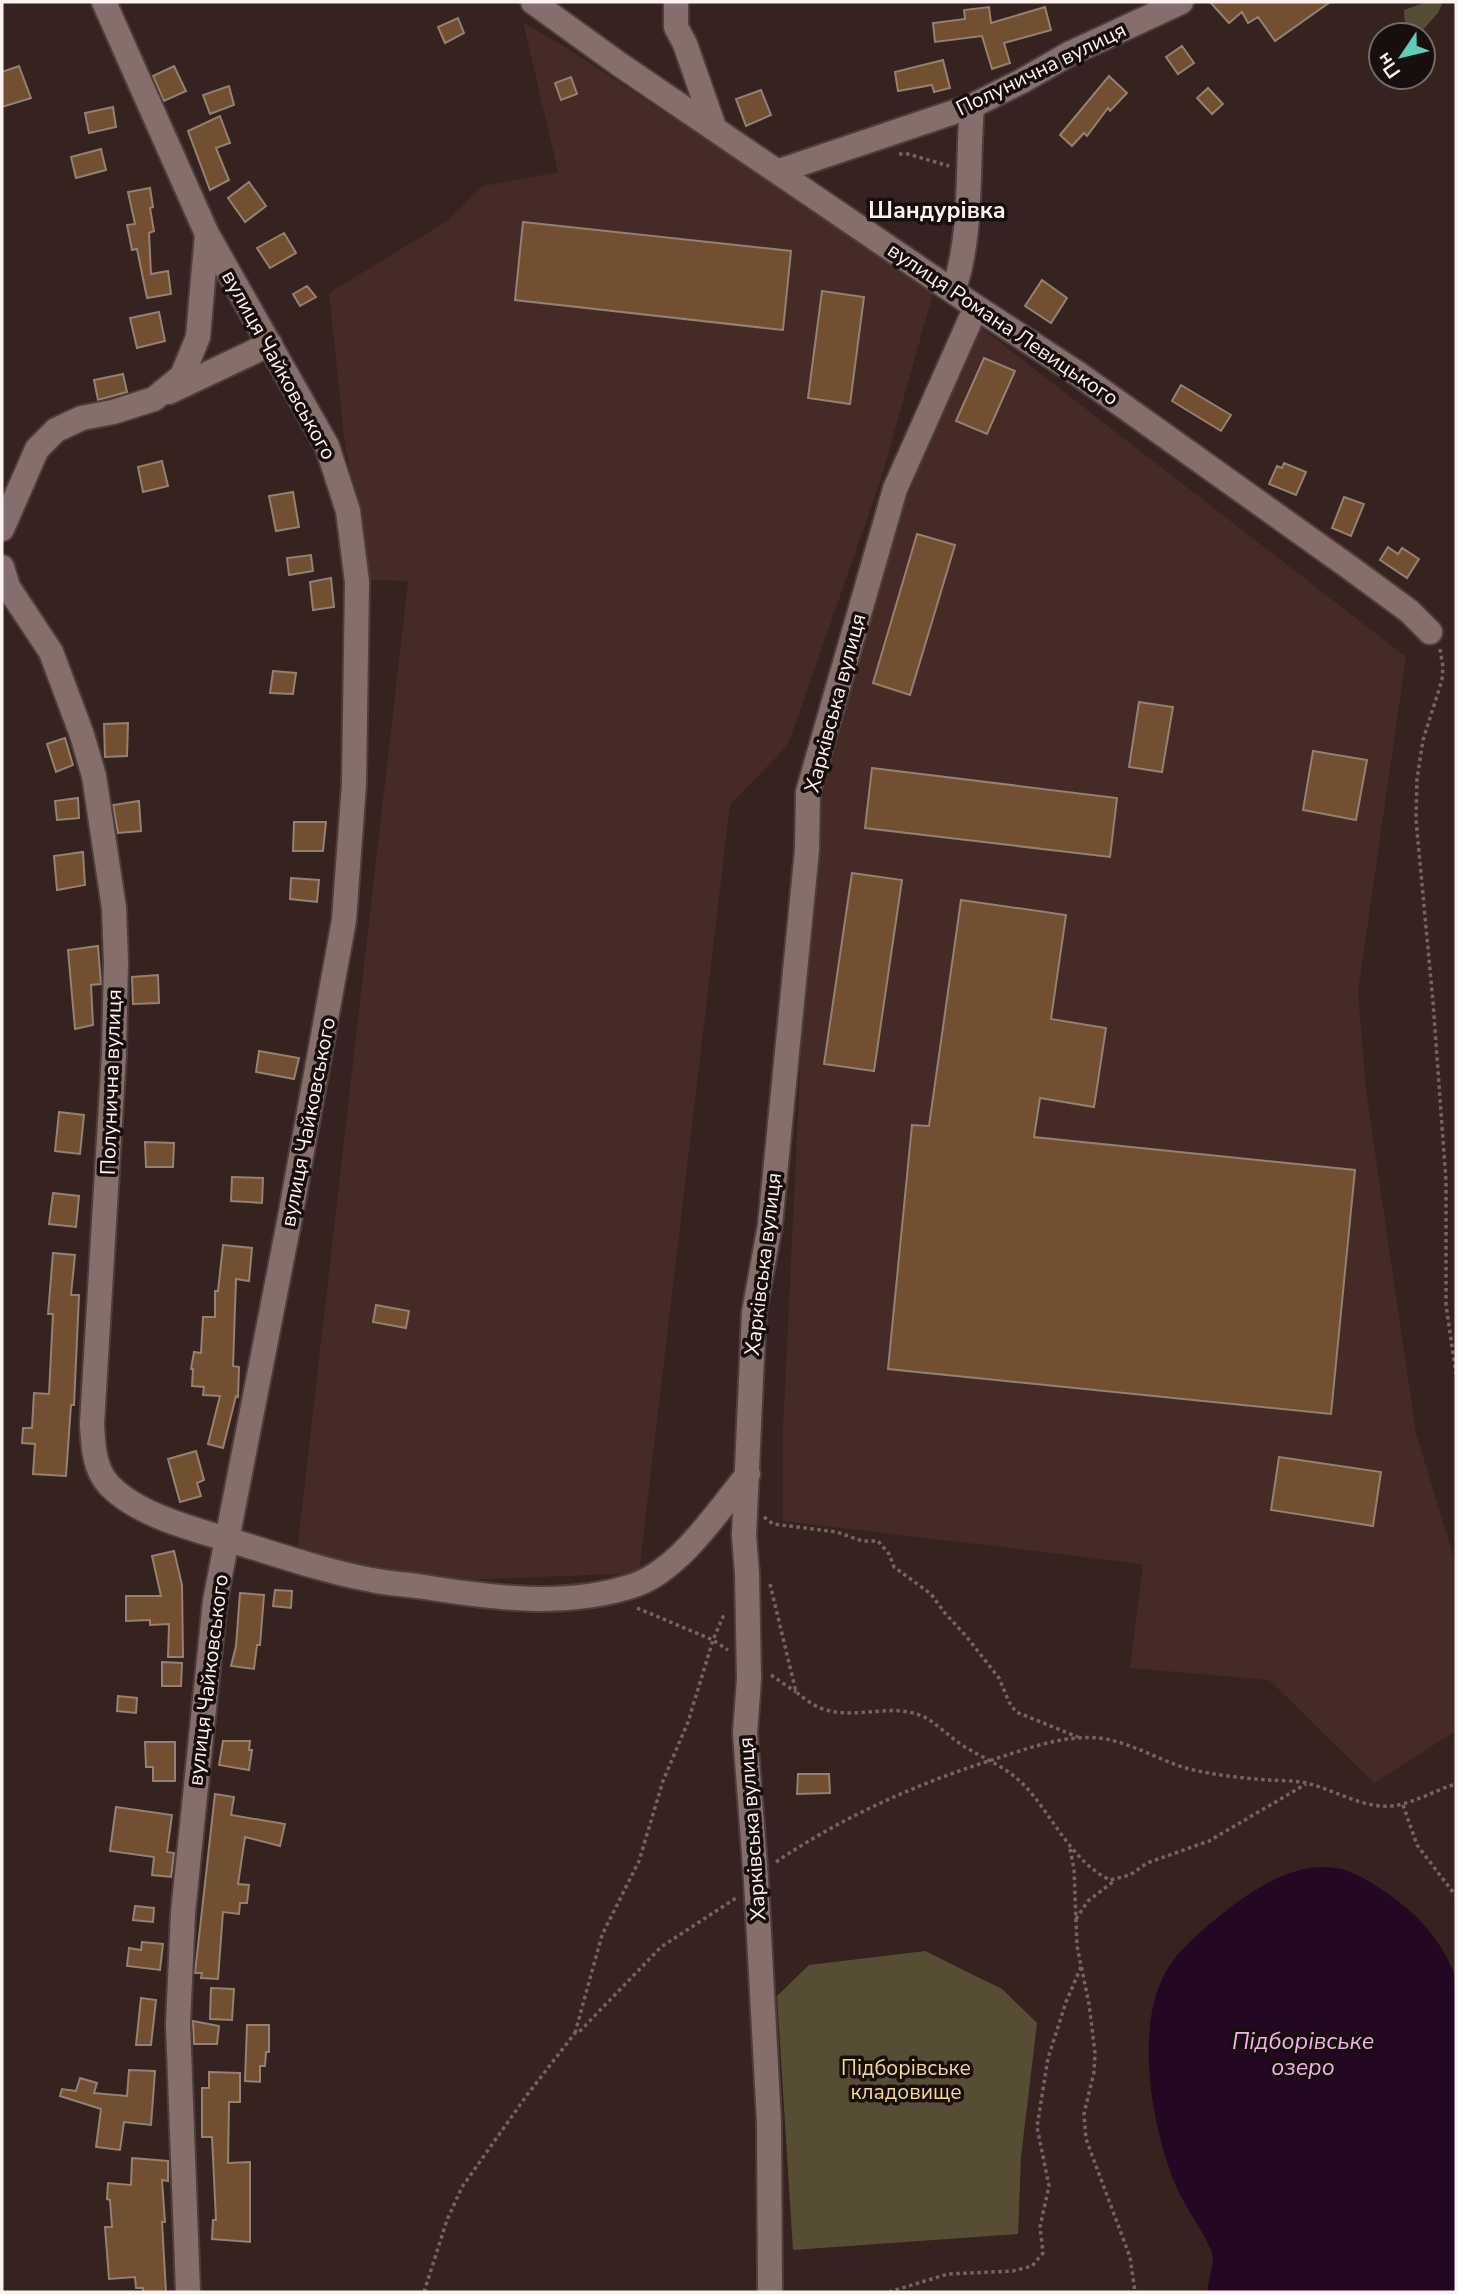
<svg xmlns="http://www.w3.org/2000/svg" width="1458" height="2294" viewBox="0 0 1458 2294" font-family="'Nunito Sans',sans-serif">
<style>
.built{fill:#452a26}
.green{fill:#574d35}
.water{fill:#240722}
.building{fill:#734f32;stroke:#948172;stroke-width:2}
.lines{fill:none;stroke-linecap:round;stroke-linejoin:round}
.minor-casing{stroke:#4e3e3b;stroke-width:28}
.path{stroke:#766461;stroke-width:3.5;stroke-dasharray:3.5 3.5;stroke-linecap:butt}
.minor{stroke:#866e6a;stroke-width:24}
.labels{text-anchor:middle;dominant-baseline:central;stroke-width:7;stroke-linejoin:round;paint-order:stroke}
.street-label{font-size:21px;fill:#fef2f0;stroke:#170e0d}
.park-label{font-size:21px;fill:#f4d992;stroke:#170e0d}
.neighbourhood-label{font-size:23px;font-weight:bold;fill:#fef2f0;stroke:#170e0d}
.water-label{font-size:23px;font-style:italic;fill:#eeb4e7;stroke:#170e0d}
</style>
<rect width="100%" height="100%" fill="#36221f"/>
<!-- built -->
<path class="built" d="M 523,22 L 570,50 L 934,290 L 881,479 L 788,745 L 730,805 L 639,1573 L 464,1580 L 378,1575 L 296,1560 L 408,581 L 369,580 L 344,437 L 329,293 L 447,221 L 483,186 L 558,172 Z
M 979,326 L 1406,657 L 1358,992 L 1366,1090 L 1416,1433 L 1456,1565 L 1456,1731 L 1374,1783 L 1269,1680 L 1130,1668 L 1143,1564 L 783,1521 L 783,1430 L 813,795 L 907,497 Z"/>
<!-- green -->
<path class="green" d="M 1427,2 L 1440,2 L 1442,4 L 1438,13 L 1421,32 L 1409,33 L 1405,27 L 1404,10 Z
M 925,1951 L 1002,1989 L 1037,2023 L 1021,2157 L 1018,2234 L 793,2250 L 777,1996 L 809,1965 Z"/>
<!-- water -->
<path class="water" d="M 1309,1868 C 1320,1867 1331,1867 1342,1869 C 1356,1873 1369,1881 1381,1889 C 1416,1912 1442,1939 1456,1979 L 1456,2292 L 1207,2292 L 1213,2262 L 1212,2252 C 1202,2229 1186,2209 1176,2186 C 1153,2131 1136,2038 1161,1982 C 1171,1957 1192,1939 1212,1922 C 1239,1899 1274,1874 1309,1868 Z"/>
<!-- building -->
<path class="building" d="M 1210,2 L 1330,2 L 1275,41 L 1258,17 L 1248,23 L 1242,12 L 1229,23 Z
M 989,7 L 991,23 L 1045,7 L 1051,30 L 1004,43 L 1010,63 L 992,69 L 982,36 L 935,42 L 933,23 L 965,19 L 964,10 Z
M 458,18 L 464,33 L 445,43 L 438,27 Z
M 1182,46 L 1194,63 L 1178,74 L 1166,57 Z
M 943,60 L 950,88 L 934,92 L 932,85 L 898,91 L 895,72 Z
M 19,66 L 31,98 L 2,107 L 2,72 Z
M 174,66 L 186,91 L 164,101 L 153,76 Z
M 1109,76 L 1127,93 L 1110,111 L 1108,108 L 1087,136 L 1084,133 L 1072,146 L 1060,135 Z
M 571,77 L 577,94 L 561,100 L 555,83 Z
M 229,86 L 234,105 L 210,114 L 203,95 Z
M 1208,88 L 1223,104 L 1212,114 L 1197,98 Z
M 761,90 L 771,115 L 746,126 L 736,99 Z
M 113,107 L 116,127 L 89,133 L 85,113 Z
M 220,116 L 230,143 L 216,148 L 229,180 L 210,190 L 188,131 Z
M 101,149 L 106,170 L 76,178 L 71,157 Z
M 249,182 L 266,206 L 245,222 L 228,198 Z
M 150,188 L 153,207 L 150,208 L 154,231 L 149,233 L 151,274 L 168,271 L 171,294 L 147,298 L 137,249 L 132,250 L 127,225 L 135,224 L 128,192 Z
M 523,222 L 791,251 L 783,330 L 515,300 Z
M 284,233 L 296,253 L 270,268 L 257,248 Z
M 1042,280 L 1067,298 L 1051,323 L 1025,306 Z
M 307,286 L 316,297 L 300,306 L 293,294 Z
M 822,291 L 864,297 L 850,404 L 808,398 Z
M 159,312 L 165,341 L 137,348 L 130,318 Z
M 984,358 L 1015,371 L 987,434 L 956,421 Z
M 123,374 L 127,392 L 98,400 L 94,380 Z
M 1181,385 L 1231,415 L 1221,431 L 1172,401 Z
M 162,461 L 168,486 L 143,492 L 138,467 Z
M 1284,463 L 1306,472 L 1296,495 L 1269,484 L 1277,466 L 1282,468 Z
M 293,492 L 299,527 L 276,531 L 269,496 Z
M 1344,497 L 1364,504 L 1351,536 L 1332,528 Z
M 917,534 L 955,545 L 910,695 L 873,683 Z
M 1388,547 L 1398,554 L 1402,548 L 1419,559 L 1407,578 L 1380,560 Z
M 311,555 L 313,571 L 289,575 L 287,558 Z
M 331,578 L 334,607 L 313,610 L 310,582 Z
M 273,671 L 296,673 L 293,694 L 270,693 Z
M 1139,702 L 1173,707 L 1162,772 L 1129,767 Z
M 128,723 L 127,756 L 105,757 L 104,724 Z
M 65,738 L 73,765 L 56,772 L 47,744 Z
M 1313,751 L 1367,760 L 1356,820 L 1303,810 Z
M 872,768 L 1117,798 L 1110,857 L 865,828 Z
M 78,798 L 79,818 L 57,820 L 55,801 Z
M 139,801 L 141,831 L 118,833 L 113,805 Z
M 294,822 L 326,822 L 323,851 L 293,851 Z
M 83,852 L 85,885 L 57,890 L 54,856 Z
M 852,873 L 902,880 L 874,1071 L 824,1064 Z
M 291,878 L 319,880 L 317,902 L 290,899 Z
M 961,900 L 1066,915 L 1051,1019 L 1106,1028 L 1094,1107 L 1040,1098 L 1034,1137 L 1355,1170 L 1331,1414 L 888,1369 L 912,1125 L 929,1126 Z
M 98,946 L 101,984 L 91,985 L 93,1025 L 75,1029 L 68,950 Z
M 158,975 L 159,1003 L 133,1004 L 132,977 Z
M 259,1051 L 299,1058 L 294,1079 L 256,1072 Z
M 59,1112 L 84,1115 L 80,1154 L 55,1151 Z
M 145,1142 L 174,1143 L 173,1167 L 146,1167 Z
M 232,1177 L 263,1178 L 262,1203 L 231,1201 Z
M 53,1193 L 79,1196 L 76,1227 L 49,1224 Z
M 223,1245 L 252,1248 L 249,1281 L 236,1279 L 233,1366 L 239,1367 L 238,1397 L 236,1396 L 223,1448 L 208,1444 L 220,1396 L 203,1395 L 204,1387 L 192,1386 L 193,1369 L 191,1369 L 194,1352 L 201,1353 L 203,1317 L 215,1317 L 215,1291 L 218,1291 Z
M 53,1253 L 75,1255 L 71,1295 L 79,1295 L 74,1405 L 71,1405 L 66,1476 L 33,1474 L 35,1444 L 22,1443 L 23,1428 L 32,1428 L 34,1393 L 49,1394 L 53,1314 L 48,1314 Z
M 376,1305 L 409,1311 L 406,1328 L 373,1322 Z
M 196,1451 L 204,1480 L 197,1483 L 201,1496 L 180,1502 L 168,1459 Z
M 1279,1457 L 1381,1472 L 1373,1526 L 1271,1510 Z
M 174,1551 L 182,1585 L 183,1657 L 168,1657 L 169,1624 L 150,1625 L 150,1620 L 126,1621 L 126,1596 L 161,1596 L 152,1556 Z
M 275,1590 L 292,1591 L 291,1608 L 273,1606 Z
M 240,1593 L 264,1595 L 260,1645 L 257,1645 L 254,1669 L 231,1666 L 236,1646 Z
M 162,1662 L 182,1663 L 181,1686 L 162,1686 Z
M 118,1696 L 137,1698 L 136,1713 L 117,1711 Z
M 223,1741 L 250,1741 L 249,1750 L 252,1750 L 249,1770 L 219,1765 Z
M 145,1742 L 175,1742 L 175,1781 L 153,1781 L 153,1767 L 146,1767 Z
M 798,1774 L 829,1774 L 830,1793 L 797,1794 Z
M 215,1794 L 234,1797 L 231,1815 L 285,1824 L 280,1846 L 245,1837 L 238,1884 L 249,1885 L 247,1903 L 240,1903 L 239,1914 L 223,1912 L 218,1979 L 201,1978 L 202,1973 L 195,1973 Z
M 116,1807 L 172,1815 L 167,1852 L 174,1853 L 171,1877 L 152,1875 L 154,1857 L 110,1851 Z
M 135,1906 L 154,1908 L 153,1922 L 133,1920 Z
M 142,1942 L 163,1944 L 160,1970 L 127,1966 L 129,1948 L 141,1950 Z
M 211,1988 L 234,1989 L 232,2020 L 210,2019 Z
M 141,1998 L 156,2000 L 151,2045 L 136,2045 Z
M 193,2021 L 219,2026 L 217,2044 L 194,2044 Z
M 247,2025 L 269,2025 L 269,2052 L 266,2052 L 265,2066 L 260,2066 L 260,2082 L 245,2081 Z
M 129,2070 L 155,2071 L 151,2125 L 124,2122 L 120,2150 L 96,2147 L 101,2109 L 60,2096 L 62,2089 L 76,2091 L 80,2078 L 97,2083 L 94,2093 L 127,2096 Z
M 209,2072 L 240,2073 L 240,2102 L 229,2102 L 228,2163 L 250,2162 L 250,2242 L 212,2239 L 213,2220 L 216,2220 L 212,2137 L 202,2137 L 202,2088 L 209,2088 Z
M 132,2158 L 168,2161 L 168,2181 L 162,2180 L 165,2222 L 162,2222 L 166,2292 L 143,2292 L 143,2288 L 136,2288 L 135,2277 L 109,2279 L 105,2227 L 112,2227 L 110,2200 L 107,2199 L 108,2183 L 131,2185 Z"/>
<g class="lines">
<!-- minor casing -->
<g class="minor-casing">
<path id="minor" d="M 104,2 L 207,234 L 327,446 L 348,511 L 357,582 L 354,784 L 344,920 L 290,1217 L 215,1601 L 183,1913 L 178,2024 L 188,2292
M 533,2 L 619,64 L 976,307 L 1077,373 L 1349,567 L 1409,611 L 1430,632
M 676,2 L 676,27 L 685,44 L 714,127
M 779,171 L 972,106 L 1022,81 L 1069,54 L 1181,2
M 953,291 C 973,237 967,164 972,106
M 169,392 L 270,344
M 2,529 L 37,449 L 56,430 L 82,418 L 113,412 L 154,399 L 182,376 L 198,337 L 207,234
M 2,567 L 8,587 L 51,652 L 82,735 L 94,776 L 114,908 L 116,962 L 114,1054 L 92,1424 C 93,1445 94,1469 109,1485 C 138,1515 190,1528 229,1540 C 276,1554 323,1571 372,1580 C 389,1584 407,1584 424,1587 C 493,1598 567,1608 635,1585 C 680,1569 718,1511 748,1474
M 770,2292 L 769,2122 L 756,1880 L 745,1733 L 749,1679 L 747,1574 L 744,1535 L 754,1312 L 770,1225 L 807,850 L 808,792 L 895,489 L 976,307"/>
</g>
<!-- path -->
<path class="path" d="M 899,154 L 908,154 L 949,166
M 1440,649 L 1443,667 L 1442,680 L 1423,740 L 1417,779 L 1416,820 L 1433,1002 L 1446,1181 L 1446,1305 L 1456,1374
M 764,1517 L 773,1524 L 837,1532 L 862,1541 L 878,1541 L 889,1554 L 894,1567 L 931,1594 L 944,1612 L 966,1636 L 999,1678 L 1009,1702 L 1016,1712 L 1078,1737
M 770,1584 L 796,1692 C 804,1698 813,1706 823,1709 C 858,1721 895,1700 928,1719 C 940,1727 950,1737 962,1745 C 984,1759 1007,1767 1025,1786 C 1053,1816 1071,1861 1110,1880 L 1130,1875 L 1147,1863 L 1209,1841 L 1306,1784
M 637,1608 L 713,1640 L 728,1650
M 771,1675 L 796,1692
M 1403,1805 L 1417,1845 L 1456,1896
M 1070,1849 L 1074,1869 L 1077,1946 L 1089,2004 L 1095,2053 L 1094,2072 L 1084,2114 L 1086,2139 L 1130,2257 L 1135,2292
M 776,1862 C 845,1815 921,1782 1001,1757 C 1032,1747 1065,1735 1099,1738 C 1131,1742 1158,1760 1189,1769 C 1214,1775 1242,1778 1268,1780 C 1281,1781 1297,1780 1310,1784 C 1337,1791 1362,1808 1391,1806 C 1413,1804 1435,1790 1456,1784
M 1076,1919 L 1088,1901 L 1114,1881
M 575,2033 L 602,1935 L 639,1861 L 663,1781 L 688,1722 L 713,1640 L 725,1612
M 424,2292 L 447,2220 L 462,2187 L 527,2095 L 575,2033 L 578,2033 L 661,1947 L 736,1898
M 889,2292 L 948,2274 L 1013,2271 L 1032,2266 L 1043,2253 L 1040,2227 L 1049,2186 L 1037,2127 L 1048,2058 L 1066,2002 L 1081,1967"/>
<!-- minor -->
<use href="#minor" class="minor"/>
</g>
<g class="labels">
<!-- street labels -->
<g class="street-label">
<text transform="translate(1041 69) rotate(-26)">Полунична вулиця</text>
<text transform="translate(1003 324) rotate(34)">вулиця Романа Левицького</text>
<text transform="translate(279 365) rotate(61)">вулиця Чайковського</text>
<text transform="translate(835 703) rotate(-75)">Харківська вулиця</text>
<text transform="translate(111 1082) rotate(-88)">Полунична вулиця</text>
<text transform="translate(308 1122) rotate(-79)">вулиця Чайковського</text>
<text transform="translate(763 1264) rotate(-83)">Харківська вулиця</text>
<text transform="translate(208 1680) rotate(-83)">вулиця Чайковського</text>
<text transform="translate(752 1829) rotate(-94)">Харківська вулиця</text>
</g>
<!-- park labels -->
<g class="park-label">
<text x="906" y="2068">Підборівське<tspan x="906" dy="24">кладовище</tspan></text>
</g>
<!-- neighbourhood labels -->
<g class="neighbourhood-label">
<text x="937" y="210">Шандурівка</text>
</g>
<!-- water labels -->
<g class="water-label">
<text x="1303" y="2041">Підборівське<tspan x="1303" dy="26">озеро</tspan></text>
</g>
</g>
<!-- border -->
<rect width="1458" height="2294" fill="none" stroke="#fef2f0" stroke-width="7"/>
<!-- north arrow -->
<g transform="translate(1402 56) rotate(235)"><circle r="33" fill="#170e0d" stroke="#736968" stroke-width="2"/>
<path d="M0-5L12 26L0 18L-12 26Z" fill="#5eceb7"/>
<text y="-10" font-size="19" font-weight="bold" text-anchor="middle" fill="#fef2f0">Пн</text>
</g>
</svg>
